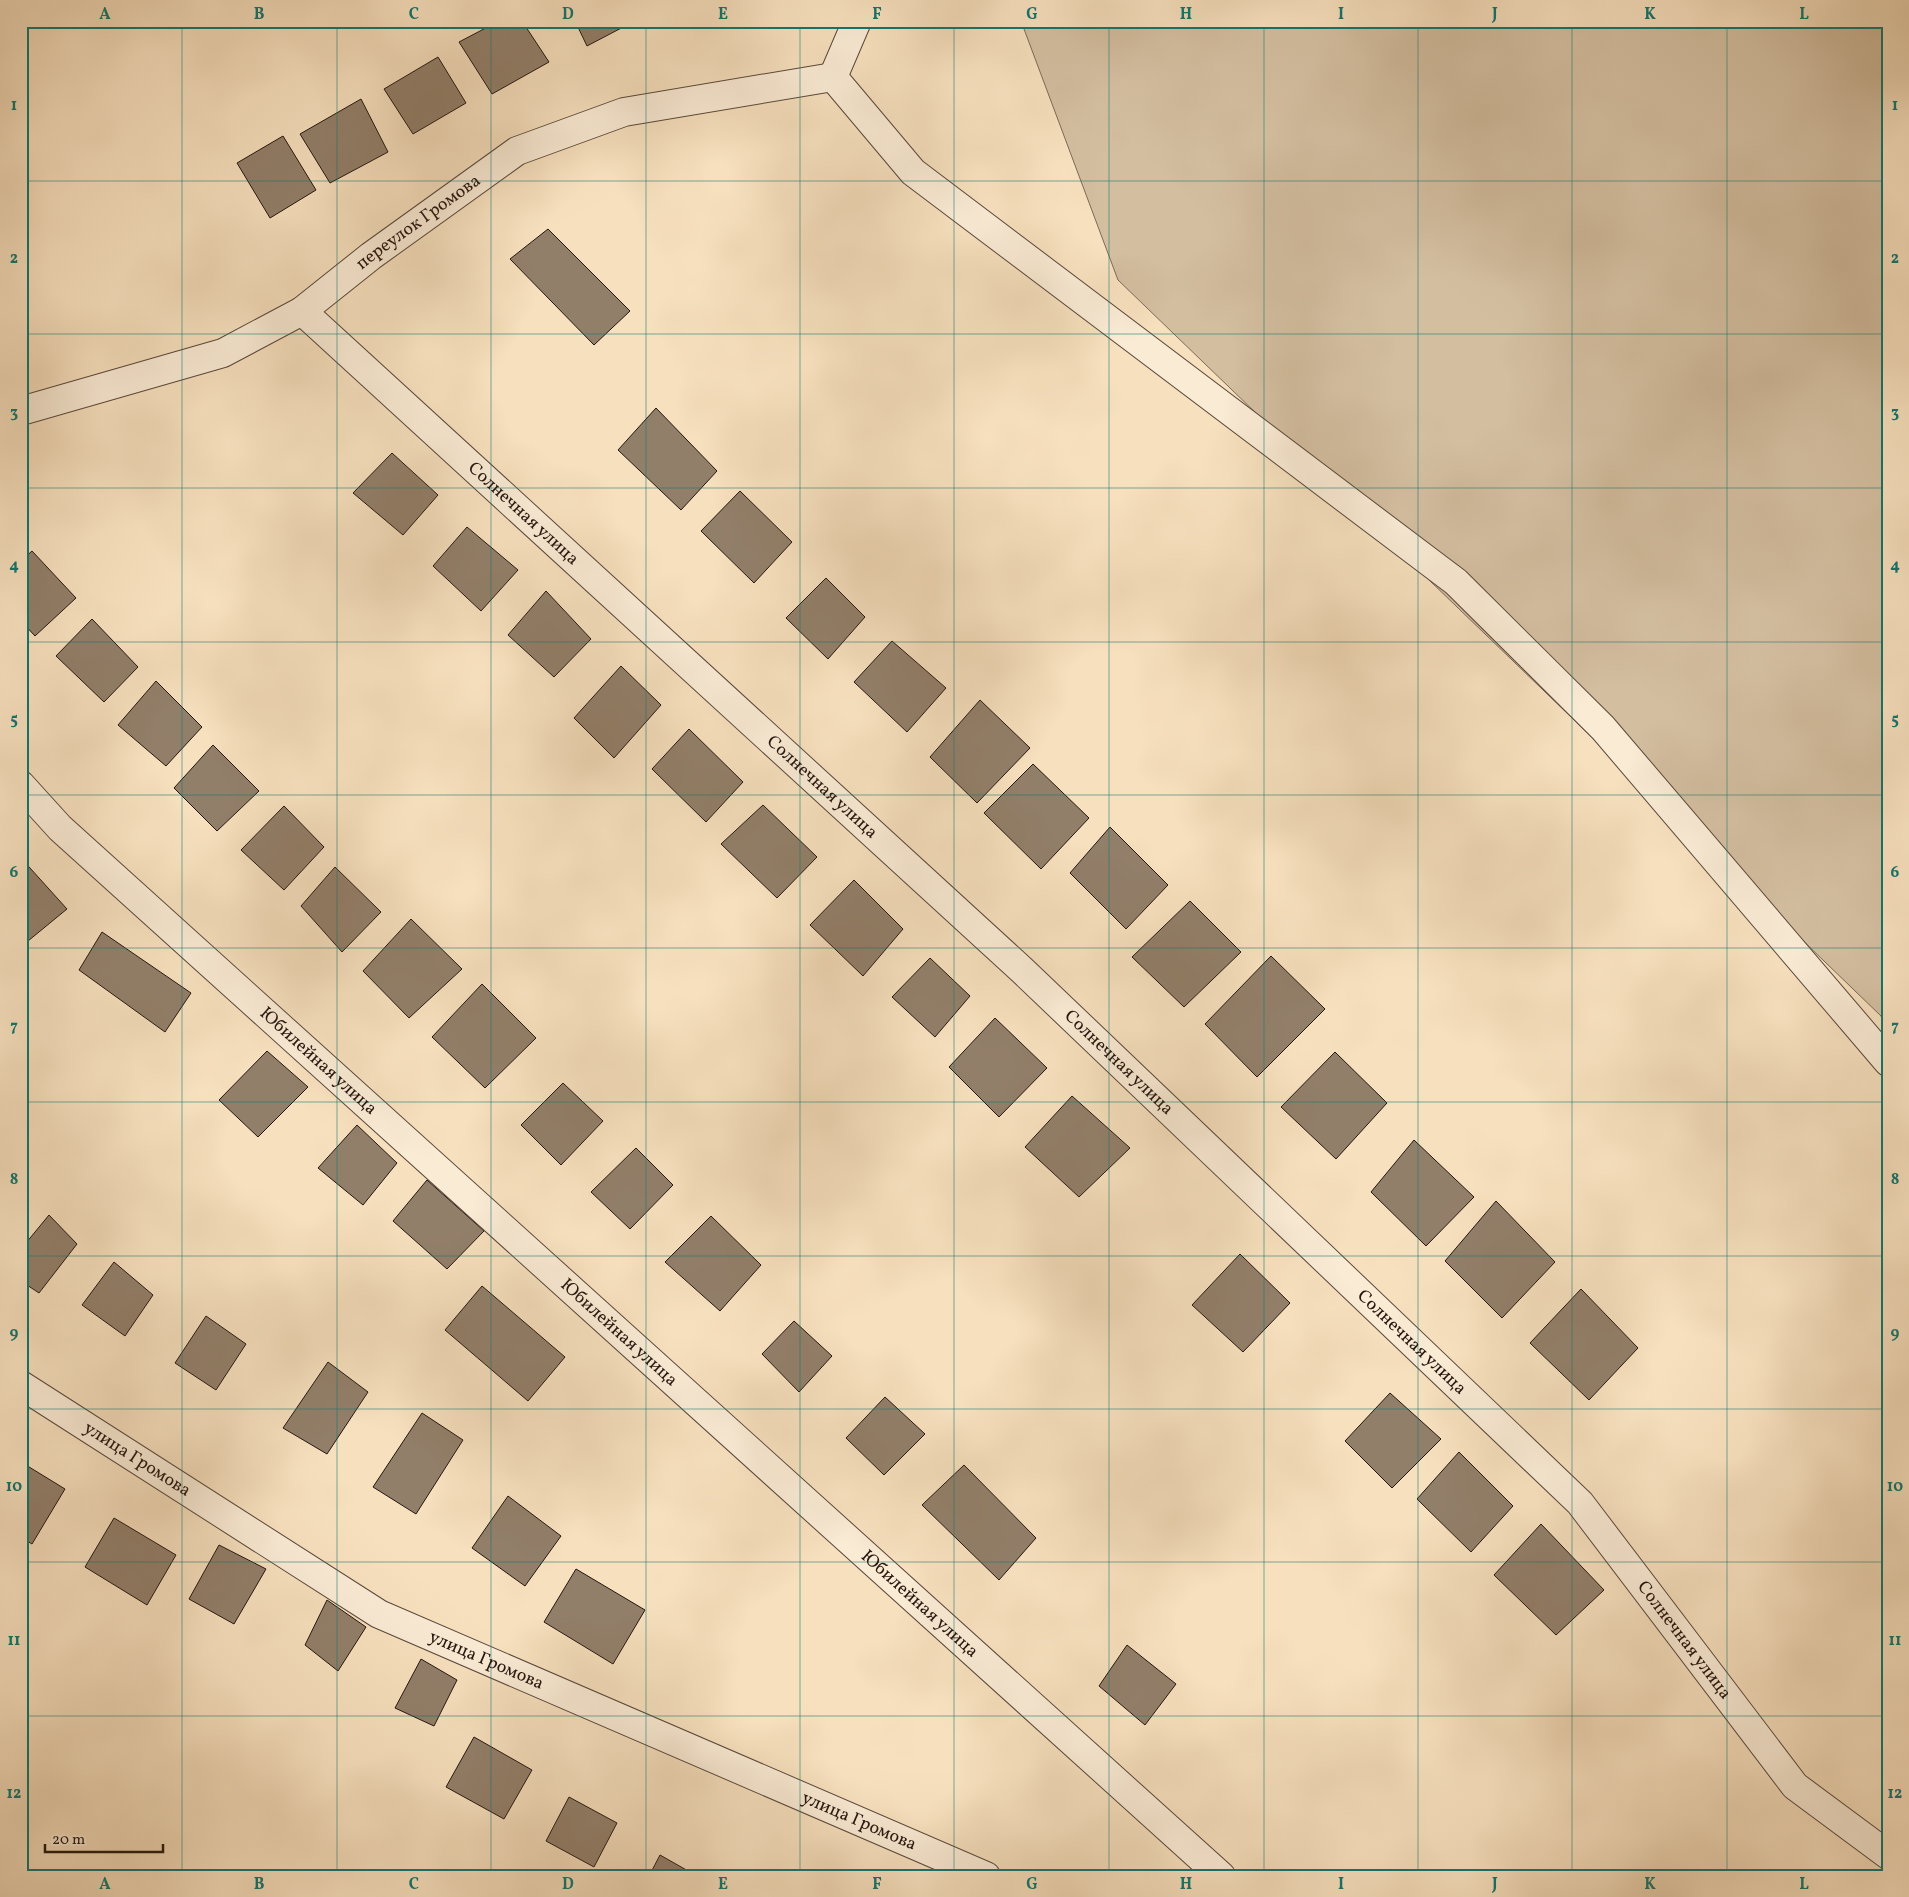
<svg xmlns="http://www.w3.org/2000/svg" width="1909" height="1897" viewBox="0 0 1909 1897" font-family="Vollkorn,serif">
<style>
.green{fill:#d3bea0;stroke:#7c6a58}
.building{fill:#927f6a;stroke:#25160f}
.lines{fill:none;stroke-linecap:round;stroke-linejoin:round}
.minor-casing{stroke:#5a483b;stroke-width:30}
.minor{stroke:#faebd5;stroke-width:28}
.grid{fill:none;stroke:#0f766e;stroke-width:1;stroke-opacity:0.55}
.labels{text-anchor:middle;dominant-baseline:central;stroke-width:4;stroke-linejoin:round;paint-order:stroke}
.street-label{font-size:18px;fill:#25160f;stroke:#faebd5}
.neatline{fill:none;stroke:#0f766e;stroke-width:2}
.grid-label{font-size:16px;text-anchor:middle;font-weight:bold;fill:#0f766e}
</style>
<rect width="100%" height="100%" fill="#f7e0be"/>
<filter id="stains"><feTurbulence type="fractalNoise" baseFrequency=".004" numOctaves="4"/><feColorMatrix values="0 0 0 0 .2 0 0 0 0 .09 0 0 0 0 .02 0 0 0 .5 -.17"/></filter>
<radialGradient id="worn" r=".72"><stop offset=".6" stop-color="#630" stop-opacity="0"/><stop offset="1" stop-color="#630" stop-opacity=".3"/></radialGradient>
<!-- green -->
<path class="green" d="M 1021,21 L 1888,21 L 1888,1036 L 1881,1016 L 1118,280 Z"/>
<!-- building -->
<path class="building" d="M 499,21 L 522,21 L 549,62 L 492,94 L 459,42 Z
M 575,21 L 627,21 L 629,24 L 587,46 Z
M 438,57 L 466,103 L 413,134 L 384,89 Z
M 361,99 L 388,152 L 330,183 L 300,134 Z
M 283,136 L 316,190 L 270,218 L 237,163 Z
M 548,229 L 630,311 L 594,345 L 510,259 Z
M 656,408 L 717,471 L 681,510 L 618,450 Z
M 392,453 L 438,495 L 403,535 L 353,493 Z
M 740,491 L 792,542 L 754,583 L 701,531 Z
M 467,527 L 518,570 L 481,611 L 433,566 Z
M 32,551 L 76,598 L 35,636 L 21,621 L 21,561 Z
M 826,578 L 865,617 L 828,659 L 786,618 Z
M 546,591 L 591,639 L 554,677 L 508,635 Z
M 92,619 L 138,667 L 104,702 L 56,656 Z
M 892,641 L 946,688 L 907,732 L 854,682 Z
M 621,666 L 661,705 L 614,758 L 574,718 Z
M 156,681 L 202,727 L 166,766 L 118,725 Z
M 980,700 L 1030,748 L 977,803 L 930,757 Z
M 689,729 L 743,782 L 706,822 L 652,769 Z
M 213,745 L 259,791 L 217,831 L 174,788 Z
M 1033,764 L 1089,818 L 1041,869 L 984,813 Z
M 763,805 L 817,857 L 777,898 L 721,844 Z
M 284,806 L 324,847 L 284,890 L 241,850 Z
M 1110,827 L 1168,885 L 1126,929 L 1070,873 Z
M 21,858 L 67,909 L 28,941 L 21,934 Z
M 335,867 L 381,912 L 342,952 L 301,906 Z
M 854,880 L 903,929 L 863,976 L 810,925 Z
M 1190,901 L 1241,952 L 1184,1007 L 1132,957 Z
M 411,919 L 462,969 L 409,1018 L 363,971 Z
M 102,932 L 191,993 L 165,1032 L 79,970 Z
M 1271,956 L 1325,1009 L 1257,1077 L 1205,1024 Z
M 930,958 L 970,996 L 935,1037 L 892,997 Z
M 482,984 L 536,1038 L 485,1088 L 432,1037 Z
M 995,1018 L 1047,1068 L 999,1117 L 949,1067 Z
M 267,1051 L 308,1087 L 258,1137 L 219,1100 Z
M 1335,1052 L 1387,1103 L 1336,1159 L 1281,1107 Z
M 563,1083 L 603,1121 L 561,1165 L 521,1125 Z
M 1072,1096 L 1130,1148 L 1079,1197 L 1025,1147 Z
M 357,1125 L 397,1163 L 363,1205 L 318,1168 Z
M 1414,1140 L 1474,1197 L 1426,1246 L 1371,1192 Z
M 636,1148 L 673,1185 L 630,1229 L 591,1192 Z
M 427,1180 L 484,1231 L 447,1269 L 393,1221 Z
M 1496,1201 L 1555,1262 L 1502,1318 L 1445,1261 Z
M 49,1215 L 77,1244 L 39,1293 L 21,1281 L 21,1249 Z
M 711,1216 L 761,1265 L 720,1311 L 665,1262 Z
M 1240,1254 L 1290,1303 L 1243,1352 L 1192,1305 Z
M 114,1262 L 153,1295 L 125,1336 L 82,1305 Z
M 482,1286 L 565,1357 L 528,1401 L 445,1330 Z
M 1581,1289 L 1638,1348 L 1589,1400 L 1530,1343 Z
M 206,1316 L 246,1344 L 216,1390 L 175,1363 Z
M 794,1321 L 832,1356 L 799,1392 L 762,1354 Z
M 328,1362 L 368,1392 L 327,1454 L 283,1428 Z
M 1390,1393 L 1441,1439 L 1392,1488 L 1345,1441 Z
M 885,1397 L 925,1434 L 884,1475 L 846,1438 Z
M 422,1413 L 463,1440 L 416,1514 L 373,1487 Z
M 1459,1452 L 1513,1506 L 1471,1552 L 1417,1499 Z
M 21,1462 L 65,1489 L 32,1544 L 21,1537 Z
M 964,1465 L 1036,1538 L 999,1580 L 922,1505 Z
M 508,1496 L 561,1536 L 525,1586 L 472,1548 Z
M 114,1518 L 176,1555 L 147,1605 L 85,1567 Z
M 1541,1524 L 1604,1590 L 1556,1635 L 1494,1575 Z
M 219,1545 L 266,1569 L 234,1624 L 189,1599 Z
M 576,1569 L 645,1610 L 613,1664 L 544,1622 Z
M 327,1600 L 366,1627 L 338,1671 L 305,1645 Z
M 1127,1645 L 1176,1684 L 1145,1725 L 1099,1686 Z
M 421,1659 L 457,1680 L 434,1726 L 395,1708 Z
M 474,1737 L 532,1770 L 504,1819 L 446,1787 Z
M 569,1797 L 617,1823 L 594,1867 L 546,1841 Z
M 660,1855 L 697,1876 L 649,1876 Z"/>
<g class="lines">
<!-- minor casing -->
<g class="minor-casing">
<g id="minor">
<path d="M 833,77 L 913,172 L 1456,582 L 1603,728 L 1888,1062"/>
<path d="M 833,77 L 857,21"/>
<path id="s1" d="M 302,311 L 1023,971 L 1580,1503 L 1795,1786 L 1888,1855"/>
<path id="s2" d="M 21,411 L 223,353 L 302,311 L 371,256 L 517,151 L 624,112 L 833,77"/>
<path id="s3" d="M 21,785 L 60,828 L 1221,1876"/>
<path id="s4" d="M 21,1385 L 379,1614 L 986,1876"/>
</g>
</g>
<!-- minor -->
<use href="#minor" class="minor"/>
</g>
<!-- grid -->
<path class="grid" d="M 182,21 L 182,1876M 337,21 L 337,1876M 491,21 L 491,1876M 646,21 L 646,1876M 800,21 L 800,1876M 954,21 L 954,1876M 1109,21 L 1109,1876M 1264,21 L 1264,1876M 1418,21 L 1418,1876M 1572,21 L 1572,1876M 1727,21 L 1727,1876M 21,181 L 1888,181M 21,334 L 1888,334M 21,488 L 1888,488M 21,642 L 1888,642M 21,795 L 1888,795M 21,948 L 1888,948M 21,1102 L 1888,1102M 21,1256 L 1888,1256M 21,1409 L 1888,1409M 21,1562 L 1888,1562M 21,1716 L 1888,1716"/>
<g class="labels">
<!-- street labels -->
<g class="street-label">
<text stroke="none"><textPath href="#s2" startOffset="446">переулок Громова</textPath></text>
<text stroke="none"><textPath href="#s1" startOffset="300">Солнечная улица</textPath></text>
<text stroke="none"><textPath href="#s1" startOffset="705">Солнечная улица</textPath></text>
<text stroke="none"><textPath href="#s3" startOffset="406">Юбилейная улица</textPath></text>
<text stroke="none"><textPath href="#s1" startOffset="1110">Солнечная улица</textPath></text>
<text stroke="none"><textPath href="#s3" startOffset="811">Юбилейная улица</textPath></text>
<text stroke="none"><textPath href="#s1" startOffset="1515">Солнечная улица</textPath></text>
<text stroke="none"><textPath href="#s4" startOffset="138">улица Громова</textPath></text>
<text stroke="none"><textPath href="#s3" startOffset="1216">Юбилейная улица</textPath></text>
<text stroke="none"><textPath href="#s1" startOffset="1920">Солнечная улица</textPath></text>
<text stroke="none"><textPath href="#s4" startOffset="542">улица Громова</textPath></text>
<text stroke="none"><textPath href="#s4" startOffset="948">улица Громова</textPath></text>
</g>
</g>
<!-- margin -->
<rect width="1909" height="1897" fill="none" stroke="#f7e0be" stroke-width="55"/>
<!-- scale -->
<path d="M45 1844v8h118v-8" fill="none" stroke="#25160f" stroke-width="2.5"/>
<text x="52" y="1844" font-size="15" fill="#25160f" stroke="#faebd5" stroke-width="4" paint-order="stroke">20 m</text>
<rect x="28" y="28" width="1854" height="1842" class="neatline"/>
<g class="grid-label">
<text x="105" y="19">A</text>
<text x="259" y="19">B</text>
<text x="414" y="19">C</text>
<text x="568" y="19">D</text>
<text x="723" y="19">E</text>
<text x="877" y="19">F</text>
<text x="1032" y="19">G</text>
<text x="1186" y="19">H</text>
<text x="1341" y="19">I</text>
<text x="1495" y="19">J</text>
<text x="1650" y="19">K</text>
<text x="1804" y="19">L</text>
<text x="14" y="110">1</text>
<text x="1895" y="110">1</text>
<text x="14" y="263">2</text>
<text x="1895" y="263">2</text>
<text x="14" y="417">3</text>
<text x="1895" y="417">3</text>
<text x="14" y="570">4</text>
<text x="1895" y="570">4</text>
<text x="14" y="724">5</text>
<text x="1895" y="724">5</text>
<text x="14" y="877">6</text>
<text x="1895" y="877">6</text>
<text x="14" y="1031">7</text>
<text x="1895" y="1031">7</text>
<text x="14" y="1184">8</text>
<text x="1895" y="1184">8</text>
<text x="14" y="1338">9</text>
<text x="1895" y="1338">9</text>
<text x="14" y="1491">10</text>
<text x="1895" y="1491">10</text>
<text x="14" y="1645">11</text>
<text x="1895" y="1645">11</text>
<text x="14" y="1798">12</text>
<text x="1895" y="1798">12</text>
<text x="105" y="1889">A</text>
<text x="259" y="1889">B</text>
<text x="414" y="1889">C</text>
<text x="568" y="1889">D</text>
<text x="723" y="1889">E</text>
<text x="877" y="1889">F</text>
<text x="1032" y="1889">G</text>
<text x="1186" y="1889">H</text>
<text x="1341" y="1889">I</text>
<text x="1495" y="1889">J</text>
<text x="1650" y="1889">K</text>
<text x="1804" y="1889">L</text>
</g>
<rect width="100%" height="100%" filter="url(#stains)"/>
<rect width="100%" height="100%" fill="url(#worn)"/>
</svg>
